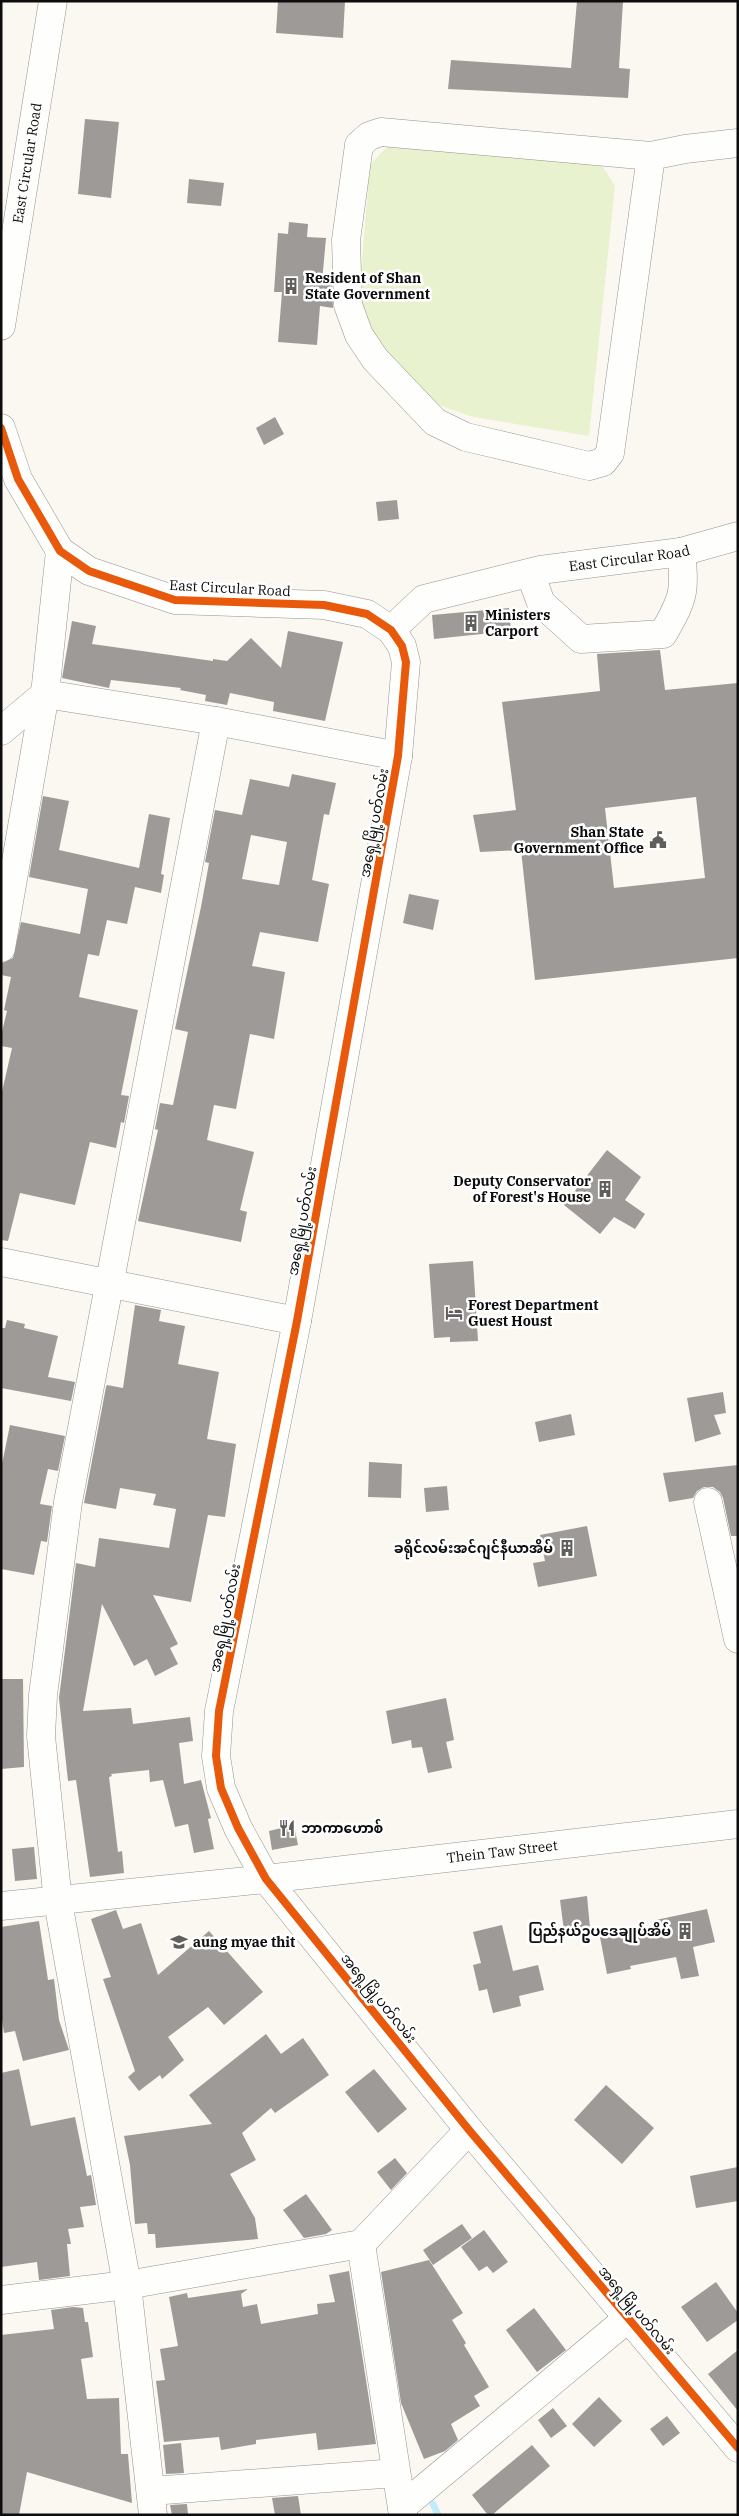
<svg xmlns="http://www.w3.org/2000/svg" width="739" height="2516" viewBox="0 0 739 2516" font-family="'IBM Plex Serif','Noto Sans Myanmar',serif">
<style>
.green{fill:#e8f2ce}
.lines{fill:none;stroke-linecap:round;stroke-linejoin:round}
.stream{stroke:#c3ecf9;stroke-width:7}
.building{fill:#9e9a97;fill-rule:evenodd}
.minor-casing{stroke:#949390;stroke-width:29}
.minor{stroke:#fefefd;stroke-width:28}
.cycleway-casing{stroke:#fff;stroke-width:11}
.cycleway{stroke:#e8590c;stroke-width:8}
.labels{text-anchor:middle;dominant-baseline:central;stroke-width:5;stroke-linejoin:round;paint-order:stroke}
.street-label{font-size:14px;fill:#0d0d0d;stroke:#fff}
.poi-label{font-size:14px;font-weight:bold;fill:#0d0d0d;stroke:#fff;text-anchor:start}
</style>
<rect width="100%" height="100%" fill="#fbf8f1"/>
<!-- green -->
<path class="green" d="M 389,145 L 600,162 L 615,186 L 589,436 L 473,417 L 436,404 L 408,380 L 376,339 L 359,295 L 370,165 Z"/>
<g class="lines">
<!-- stream -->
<path class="stream" d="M 433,2504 L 438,2515"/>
</g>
<!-- building -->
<path class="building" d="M 278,1 L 345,1 L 343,38 L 276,33 Z
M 577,1 L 623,1 L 619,68 L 630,69 L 628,98 L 448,89 L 451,60 L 571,68 Z
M 85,119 L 119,122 L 111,198 L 78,194 Z
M 189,179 L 224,183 L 221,206 L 187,203 Z
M 289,222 L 308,224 L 307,237 L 326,238 L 322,282 L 332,283 L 333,308 L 320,306 L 317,345 L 278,342 L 282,292 L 274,292 L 278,233 L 288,234 Z
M 275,417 L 284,434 L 264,445 L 256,428 Z
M 397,500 L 399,519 L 378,521 L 376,502 Z
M 509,608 L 511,631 L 434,639 L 432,615 Z
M 72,621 L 96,626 L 92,644 L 213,661 L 213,659 L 227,661 L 251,638 L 281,668 L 288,631 L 343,642 L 325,721 L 273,711 L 274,702 L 230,693 L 227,705 L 205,701 L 206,695 L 180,690 L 181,688 L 111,680 L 109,688 L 62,678 Z
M 660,650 L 665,690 L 738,683 L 738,958 L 535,980 L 521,850 L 480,852 L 473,815 L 516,810 L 502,702 L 600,691 L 597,654 ZM 696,797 L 705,878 L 614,888 L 605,808 Z
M 292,774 L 336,783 L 329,815 L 324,814 L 312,880 L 329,884 L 318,942 L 260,932 L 252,966 L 285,972 L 274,1039 L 250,1034 L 236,1109 L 214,1105 L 207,1140 L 254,1152 L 240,1210 L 247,1212 L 241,1242 L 138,1221 L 158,1130 L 155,1129 L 160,1103 L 173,1105 L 188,1032 L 175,1029 L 201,907 L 209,863 L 205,862 L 215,810 L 242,815 L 250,779 L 289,787 ZM 251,835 L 287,842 L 279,885 L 242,879 Z
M 43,796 L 69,801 L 59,850 L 139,868 L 149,814 L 170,818 L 161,874 L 164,875 L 161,893 L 135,887 L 127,924 L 107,920 L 99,956 L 88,954 L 79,997 L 138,1010 L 121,1095 L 129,1096 L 124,1123 L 121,1122 L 116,1148 L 90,1142 L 75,1205 L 20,1193 L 8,1241 L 1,1240 L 1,1096 L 12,1048 L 1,1046 L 1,1036 L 7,1011 L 4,1010 L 11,977 L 1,975 L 2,963 L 13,958 L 21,922 L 80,934 L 88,889 L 29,877 Z
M 409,894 L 439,900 L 433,930 L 403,923 Z
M 607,1150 L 641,1177 L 625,1200 L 645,1214 L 635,1229 L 614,1217 L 600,1234 L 564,1205 Z
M 473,1261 L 478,1341 L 450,1342 L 450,1337 L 434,1338 L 429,1264 Z
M 135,1305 L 161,1310 L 159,1321 L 185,1326 L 178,1364 L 219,1372 L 207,1439 L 236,1444 L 225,1517 L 208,1515 L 191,1602 L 153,1595 L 178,1644 L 170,1648 L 178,1664 L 155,1676 L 147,1659 L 134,1666 L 102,1604 L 83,1711 L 131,1708 L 133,1724 L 190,1717 L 193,1741 L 179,1743 L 184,1784 L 201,1780 L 211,1818 L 208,1819 L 214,1849 L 194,1853 L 188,1824 L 175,1827 L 163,1780 L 150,1782 L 149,1770 L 111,1774 L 112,1776 L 109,1777 L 118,1852 L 122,1851 L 124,1873 L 90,1877 L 76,1780 L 68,1781 L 59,1698 L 76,1563 L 95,1567 L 99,1538 L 169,1548 L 176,1509 L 153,1505 L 156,1494 L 120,1488 L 116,1509 L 84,1503 L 106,1387 L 107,1385 L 123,1388 Z
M 7,1320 L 25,1324 L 24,1328 L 58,1336 L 48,1377 L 75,1382 L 71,1401 L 1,1388 L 1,1328 L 5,1328 Z
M 723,1392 L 726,1413 L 714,1415 L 721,1434 L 695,1442 L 687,1398 Z
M 571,1414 L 575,1435 L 539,1442 L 535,1422 Z
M 10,1425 L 65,1436 L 58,1471 L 48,1469 L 40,1504 L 52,1506 L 47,1542 L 41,1541 L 34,1575 L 1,1569 L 1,1469 Z
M 369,1462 L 402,1464 L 401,1498 L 368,1497 Z
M 738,1465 L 738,1536 L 731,1536 L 723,1498 L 720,1492 L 713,1487 L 704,1487 L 697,1491 L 693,1498 L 669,1502 L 663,1473 Z
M 447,1486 L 449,1510 L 426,1512 L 424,1488 Z
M 587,1526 L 597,1576 L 538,1587 L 533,1563 L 545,1561 L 540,1535 Z
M 1,1679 L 23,1679 L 24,1767 L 1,1769 Z
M 446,1698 L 454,1740 L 446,1742 L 452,1768 L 428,1773 L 422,1747 L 412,1748 L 411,1740 L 392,1744 L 386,1711 Z
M 294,1825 L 298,1845 L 272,1850 L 269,1831 Z
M 34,1847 L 37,1879 L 15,1881 L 12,1849 Z
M 587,1896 L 590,1928 L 564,1931 L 560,1900 Z
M 707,1909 L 715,1942 L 693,1947 L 699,1976 L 681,1979 L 676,1957 L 630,1966 L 631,1969 L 607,1974 L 600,1937 L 657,1926 L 656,1920 Z
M 116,1910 L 123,1929 L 141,1923 L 158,1975 L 209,1931 L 263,1992 L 224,2025 L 208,2007 L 168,2037 L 184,2060 L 162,2079 L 160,2075 L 139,2091 L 128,2077 L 135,2071 L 103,1979 L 111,1977 L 91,1919 Z
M 39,1921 L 48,1980 L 54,1979 L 59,2020 L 69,2050 L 23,2061 L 15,2031 L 4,2033 L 1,2012 L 1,1927 Z
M 502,1925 L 513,1971 L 538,1965 L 544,1990 L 519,1996 L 521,2006 L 493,2013 L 487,1989 L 479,1991 L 473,1965 L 481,1963 L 473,1932 Z
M 266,2034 L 281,2054 L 303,2038 L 329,2075 L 275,2113 L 271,2108 L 242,2133 L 256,2160 L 230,2174 L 255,2218 L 258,2239 L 156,2248 L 155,2234 L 148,2234 L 147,2223 L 135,2224 L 130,2165 L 124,2136 L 212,2124 L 189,2095 Z
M 19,2069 L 31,2126 L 75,2117 L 87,2176 L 91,2175 L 96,2205 L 80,2207 L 84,2227 L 68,2229 L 71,2244 L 67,2244 L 70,2276 L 39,2280 L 37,2262 L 1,2267 L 1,2073 Z
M 374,2069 L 407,2109 L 378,2133 L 345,2092 Z
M 606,2085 L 654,2128 L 622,2164 L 574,2120 Z
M 395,2158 L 407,2173 L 391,2190 L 377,2172 Z
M 738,2167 L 738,2201 L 696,2208 L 690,2176 Z
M 306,2194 L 332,2230 L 326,2234 L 304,2238 L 283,2210 Z
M 462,2224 L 472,2238 L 433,2265 L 423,2250 Z
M 484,2230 L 508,2262 L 493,2273 L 487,2266 L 479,2271 L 461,2247 Z
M 429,2260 L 463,2313 L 452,2320 L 466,2343 L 464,2345 L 489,2387 L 474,2396 L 480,2406 L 451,2424 L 458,2440 L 445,2451 L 424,2459 L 401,2403 L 381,2272 Z
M 349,2271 L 376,2444 L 318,2450 L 316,2433 L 256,2440 L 256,2444 L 221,2450 L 219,2437 L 164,2442 L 156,2381 L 165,2380 L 160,2349 L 178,2346 L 169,2297 L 187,2293 L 188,2298 L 248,2289 L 241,2294 L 243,2307 L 257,2304 L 261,2324 L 318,2314 L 317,2304 L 335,2302 L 329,2275 Z
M 716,2282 L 738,2313 L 738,2320 L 707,2342 L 681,2307 Z
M 73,2307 L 83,2308 L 85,2322 L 88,2322 L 93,2357 L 81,2359 L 87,2399 L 119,2398 L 121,2454 L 128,2454 L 132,2503 L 27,2472 L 19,2515 L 1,2515 L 1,2335 L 54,2329 L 51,2310 Z
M 534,2308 L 566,2350 L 537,2372 L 506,2330 Z
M 738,2350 L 738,2411 L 708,2374 Z
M 599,2397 L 622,2421 L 594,2447 L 572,2424 Z
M 553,2408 L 567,2426 L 551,2438 L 538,2420 Z
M 667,2416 L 680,2433 L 663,2446 L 650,2429 Z
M 181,2443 L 184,2473 L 166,2474 L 163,2445 Z
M 532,2445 L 550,2466 L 492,2515 L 488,2515 L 472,2495 Z
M 298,2496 L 301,2515 L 275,2515 L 272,2498 Z
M 187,2504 L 188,2515 L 172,2515 L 170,2505 Z"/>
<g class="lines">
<!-- minor casing -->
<g class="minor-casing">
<g id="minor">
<path d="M 651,156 L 610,453 L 603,462 L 589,466 L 466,437 L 435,422 L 375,359 L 359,335 L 348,305 L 346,240 L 359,145 L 369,136 L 381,132 L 651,156 L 685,149 L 738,143"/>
<path id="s1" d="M 1,326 L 53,1"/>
<path d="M 1,428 L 18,479 L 60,551 L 89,571 L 175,600 L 324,605 L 367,614 L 391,630 L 402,646 L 406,662 L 398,756 L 297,1321 L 219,1711 L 216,1756 L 221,1788 L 238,1828 L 266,1879 L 469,2130 L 738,2448"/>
<path d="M 530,573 L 541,603 L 581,639 L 663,634 C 683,599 686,592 681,552"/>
<path id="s2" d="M 391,630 L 424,599 L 540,570 L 681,552 L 738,536"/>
<path d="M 1,731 L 45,694 L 216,721 L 398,756"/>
<path d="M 1,948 L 45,694 L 60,551"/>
<path d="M 1,1262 L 297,1321"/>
<path d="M 708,1502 L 738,1639"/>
<path id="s3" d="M 1,1906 L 266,1879 L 738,1824"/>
<path d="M 361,2244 L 403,2515"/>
<path d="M 1,2300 L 127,2285 L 361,2244 L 469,2130"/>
<path d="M 151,2491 L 396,2473"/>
<path d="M 402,2507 L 627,2319"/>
<path d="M 153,2515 L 127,2285 L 58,1902 L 41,1736 L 43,1695 L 68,1502 L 216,721"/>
</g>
</g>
<!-- minor -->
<use href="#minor" class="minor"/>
<!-- cycleway casing -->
<g class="cycleway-casing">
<path id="cycleway" d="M 1,428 L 18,479 L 60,551 L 89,571 L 175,600 L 324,605 L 367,614 L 391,630 L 402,646 L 406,662 L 398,756 L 297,1321 L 219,1711 L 216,1756 L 221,1788 L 238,1828 L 266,1879 L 469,2130 L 738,2448"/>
</g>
<!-- cycleway -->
<use href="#cycleway" class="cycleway"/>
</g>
<!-- icons -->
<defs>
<g id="building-bare" transform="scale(1.35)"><path d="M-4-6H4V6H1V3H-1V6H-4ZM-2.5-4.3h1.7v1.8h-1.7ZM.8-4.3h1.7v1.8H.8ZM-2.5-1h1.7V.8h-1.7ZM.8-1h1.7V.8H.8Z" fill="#605f5d" stroke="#fff" stroke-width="2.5" paint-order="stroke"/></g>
<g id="civic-bare" transform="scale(1.35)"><path d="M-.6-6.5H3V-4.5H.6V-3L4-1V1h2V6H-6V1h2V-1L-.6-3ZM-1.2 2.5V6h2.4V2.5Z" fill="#605f5d" stroke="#fff" stroke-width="2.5" paint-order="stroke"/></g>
<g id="hotel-bare" transform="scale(1.35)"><path d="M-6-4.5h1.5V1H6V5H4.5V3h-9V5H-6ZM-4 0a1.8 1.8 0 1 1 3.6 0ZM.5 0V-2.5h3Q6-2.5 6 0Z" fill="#605f5d" stroke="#fff" stroke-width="2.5" paint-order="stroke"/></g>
<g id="restaurant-bare" transform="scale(1.35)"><path d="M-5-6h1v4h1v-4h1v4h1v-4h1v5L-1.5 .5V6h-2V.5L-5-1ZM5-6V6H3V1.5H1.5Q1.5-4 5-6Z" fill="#605f5d" stroke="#fff" stroke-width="2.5" paint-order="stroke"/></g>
<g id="school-bare" transform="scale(1.35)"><path d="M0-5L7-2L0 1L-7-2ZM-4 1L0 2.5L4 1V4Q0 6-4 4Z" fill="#605f5d" stroke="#fff" stroke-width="2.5" paint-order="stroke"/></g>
</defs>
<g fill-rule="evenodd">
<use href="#building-bare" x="291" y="286"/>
<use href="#building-bare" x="471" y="623"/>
<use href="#civic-bare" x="658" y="840"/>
<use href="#building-bare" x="605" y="1189"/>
<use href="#hotel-bare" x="454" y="1313"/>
<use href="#building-bare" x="567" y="1548"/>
<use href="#restaurant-bare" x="287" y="1828"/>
<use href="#building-bare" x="685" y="1931"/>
<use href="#school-bare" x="179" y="1942"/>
</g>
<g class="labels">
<!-- street labels -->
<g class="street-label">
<text stroke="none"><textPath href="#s1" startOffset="165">East Circular Road</textPath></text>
<text stroke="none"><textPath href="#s2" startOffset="255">East Circular Road</textPath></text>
<text transform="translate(230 588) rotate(3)">East Circular Road</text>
<text transform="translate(374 823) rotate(-80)">အရှေ့မြို့ပတ်လမ်း</text>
<text transform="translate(302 1221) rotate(-80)">အရှေ့မြို့ပတ်လမ်း</text>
<text transform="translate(225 1618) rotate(-79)">အရှေ့မြို့ပတ်လမ်း</text>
<text stroke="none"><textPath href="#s3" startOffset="504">Thein Taw Street</textPath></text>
<text transform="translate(379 1998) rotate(51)">အရှေ့မြို့ပတ်လမ်း</text>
<text transform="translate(637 2310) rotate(50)">အရှေ့မြို့ပတ်လမ်း</text>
</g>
<!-- poi labels -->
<g class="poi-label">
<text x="305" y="278">Resident of Shan<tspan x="305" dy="16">State Government</tspan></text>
<text x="485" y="615">Ministers<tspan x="485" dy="16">Carport</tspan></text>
<text x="644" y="832" text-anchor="end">Shan State<tspan x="644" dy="16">Government Office</tspan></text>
<text x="591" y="1181" text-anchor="end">Deputy Conservator<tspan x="591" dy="16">of Forest's House</tspan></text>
<text x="468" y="1305">Forest Department<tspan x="468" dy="16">Guest Houst</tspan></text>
<text x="553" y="1548" text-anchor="end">ခရိုင်လမ်းအင်ဂျင်နီယာအိမ်</text>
<text x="301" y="1828">ဘာကာဟောစ်</text>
<text x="671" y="1931" text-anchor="end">ပြည်နယ်ဥပဒေချုပ်အိမ်</text>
<text x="193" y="1942">aung myae thit</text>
</g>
</g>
<!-- border -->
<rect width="739" height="2516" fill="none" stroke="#0d0d0d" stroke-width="5"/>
</svg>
